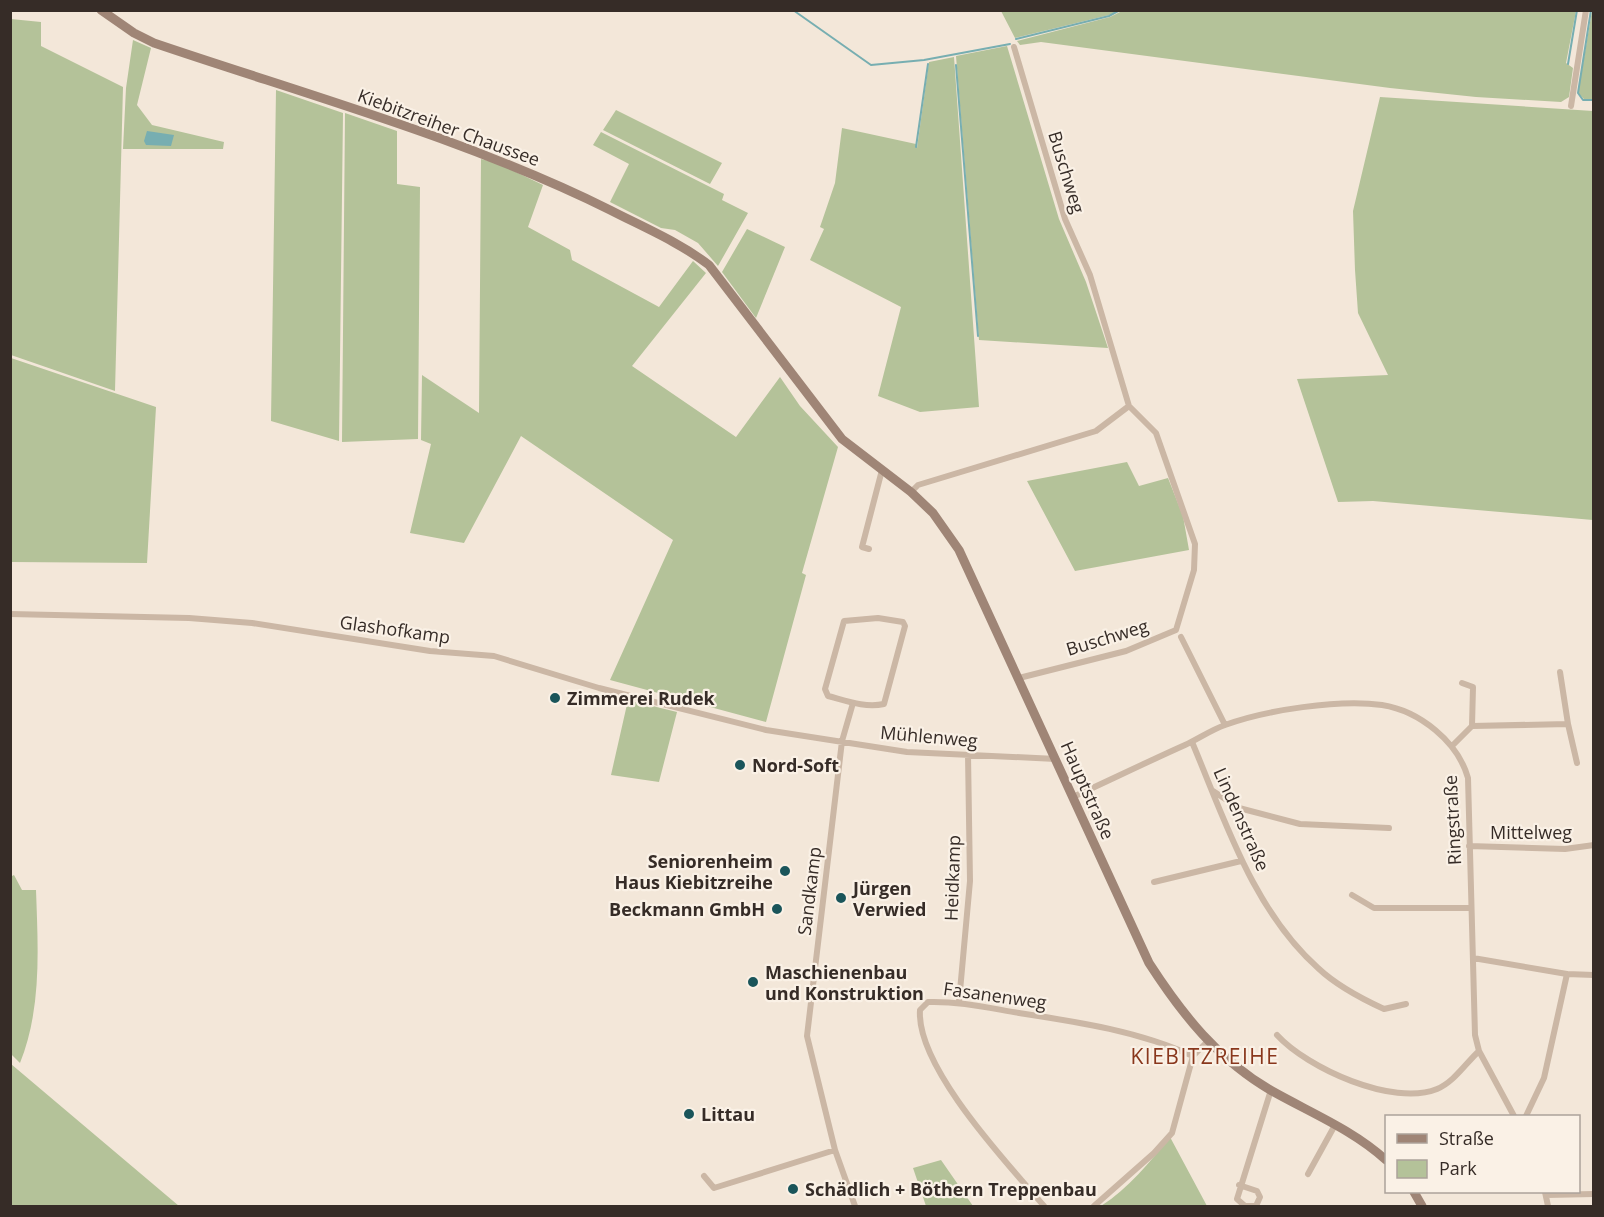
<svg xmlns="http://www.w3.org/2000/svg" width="1604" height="1217" viewBox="0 0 1604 1217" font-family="'Open Sans',sans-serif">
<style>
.green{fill:#b4c299}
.water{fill:#77aeb1}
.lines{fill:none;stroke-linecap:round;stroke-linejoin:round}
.stream{stroke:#77aeb1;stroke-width:2}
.street{stroke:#cbb7a5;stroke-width:6}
.secondary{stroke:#9f8576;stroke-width:9}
.poi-dot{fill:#1a555a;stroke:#faf1e6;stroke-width:2}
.labels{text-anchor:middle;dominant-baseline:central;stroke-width:4.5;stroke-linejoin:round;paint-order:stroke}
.street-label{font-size:18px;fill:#362c27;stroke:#faf1e6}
.poi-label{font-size:18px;font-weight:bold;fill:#362c27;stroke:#faf1e6;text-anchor:start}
.quarter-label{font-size:21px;letter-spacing:1.5px;fill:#89371c;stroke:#faf1e6}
</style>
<rect width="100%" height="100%" fill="#f3e7d9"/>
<!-- green -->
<path class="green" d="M 1001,11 L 1118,11 L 1109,15 L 1015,38 Z
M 1122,11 L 1576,11 L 1566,63 L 1573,68 L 1569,97 L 1561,102 L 1476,97 L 1390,88 L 1041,42 L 1020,45 L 1017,41 L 1110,17 Z
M 1592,11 L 1594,11 L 1593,100 L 1584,99 L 1578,93 Z
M 11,19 L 41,22 L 41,46 L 123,87 L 115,391 L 11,355 Z
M 133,40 L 151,48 L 137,105 L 152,125 L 224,142 L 223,149 L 123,149 L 126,88 Z
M 1007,46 L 1059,219 L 1086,282 L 1108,348 L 979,340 L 956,56 Z
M 954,57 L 979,407 L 920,412 L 878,396 L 901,307 L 810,260 L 824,229 L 820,227 L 835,183 L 842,128 L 916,144 L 917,148 L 929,62 Z
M 276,90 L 343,113 L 339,441 L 271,421 Z
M 1380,97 L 1593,111 L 1593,520 L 1373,501 L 1338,502 L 1297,379 L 1388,375 L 1358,313 L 1355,270 L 1353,211 Z
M 616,110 L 722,163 L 710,184 L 603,130 Z
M 345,113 L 397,131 L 397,184 L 420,187 L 418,439 L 342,442 Z
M 601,132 L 724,194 L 722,200 L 748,213 L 718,266 L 698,243 L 675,230 L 661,228 L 610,202 L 629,164 L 593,145 Z
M 481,159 L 497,163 L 543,185 L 528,227 L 570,250 L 572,260 L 659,307 L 693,261 L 706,273 L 632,366 L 736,437 L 780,377 L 800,406 L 838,447 L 802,573 L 806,575 L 766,722 L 610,680 L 673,540 L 521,436 L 464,543 L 410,533 L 431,444 L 421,440 L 422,375 L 479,413 Z
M 747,229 L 785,247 L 756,318 L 722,272 Z
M 11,358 L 156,407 L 147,563 L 11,562 Z
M 1127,462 L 1139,486 L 1168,478 L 1183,516 L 1189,550 L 1075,571 L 1027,481 Z
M 628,700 L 677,712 L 659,782 L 611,775 Z
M 14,875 L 22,890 L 36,890 C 38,948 42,1008 20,1063 L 10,1053 L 10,877 Z
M 11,1064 L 179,1206 L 11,1206 Z
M 1170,1137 L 1207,1206 L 1101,1206 C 1129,1188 1149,1163 1170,1137 Z
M 941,1160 L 973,1206 L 926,1206 L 913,1168 Z"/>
<!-- water -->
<path class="water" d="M 147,131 L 174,135 L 171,146 L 146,145 L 144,141 Z"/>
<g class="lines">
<!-- stream -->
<path class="stream" d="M 793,10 L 871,65 L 924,60 L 1010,44
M 1591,10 L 1578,93 L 1583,100 L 1594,100
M 1016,39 L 1109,16 L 1120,10
M 1568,64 L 1577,10
M 956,65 L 978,336
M 916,147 L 928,64"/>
<!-- street -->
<path class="street" d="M 1014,47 L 1065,219 L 1090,275 L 1129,406 L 1156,433 L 1195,544 L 1194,570 L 1176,630 L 1126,651 L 1019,678
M 1571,106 L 1586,10
M 911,492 L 918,485 L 1096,431 L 1129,406
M 869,549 L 862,547 L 882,470
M 10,614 L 189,618 L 252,623 L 430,651 L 494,656 L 599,688 L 766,730 L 907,752 L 1056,759
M 878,618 L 903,622 L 905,626 L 884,704 C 865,708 847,701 828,696 L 825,689 L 844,621 Z
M 1181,637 L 1225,725
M 1560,672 L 1568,724
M 1462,683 L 1473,687 L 1472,726
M 853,703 L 842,741 L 807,1036 L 835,1150 L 855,1206
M 1192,742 C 1225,820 1253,910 1318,968 C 1337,986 1360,998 1384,1009 L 1406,1004
M 1452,746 L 1472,726 L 1568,724 L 1577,763
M 1213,791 L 1239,808 L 1300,824 L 1389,828
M 1073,797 C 1110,780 1147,762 1185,745 C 1198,739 1211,730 1225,725 C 1266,710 1339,699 1382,705 C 1420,711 1458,742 1468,778 L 1475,1035 L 1479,1051 L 1514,1116
M 1469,846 L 1565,849 L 1594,845
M 1154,882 L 1241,861
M 1352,895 L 1374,908 L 1470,908
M 1473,958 L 1567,974 L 1594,975
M 959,1002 L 970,881 L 968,755
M 1277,1035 C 1307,1068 1393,1107 1437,1089 C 1454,1082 1466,1063 1479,1051
M 1526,1116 L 1544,1078 L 1567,974
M 1308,1174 L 1335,1125
M 704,1176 L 714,1188 L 835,1150
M 1239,1185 L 1257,1191 L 1260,1197 L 1256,1206
M 1545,1192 L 1548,1206
M 1546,1195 L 1594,1194
M 1044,1206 C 1008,1164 916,1067 920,1010 L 928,1002 C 959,1001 989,1008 1019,1013 C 1078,1022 1139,1031 1193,1056
M 1094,1206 L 1154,1153 L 1172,1133 L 1193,1056 L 1208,1041
M 1254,1206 L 1245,1206 L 1237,1199 L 1271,1090"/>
<!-- secondary -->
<path class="secondary" d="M 101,10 L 134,33 L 154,43 C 307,95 465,138 610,210 C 643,227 679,242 709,265 L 842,439 L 911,492 L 933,513 L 959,550 L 1149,963 C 1182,1014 1218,1060 1272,1091 C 1311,1113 1353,1130 1386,1160
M 1414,1192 L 1422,1206"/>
</g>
<!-- markers -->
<g class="poi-dot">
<circle cx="555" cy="698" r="6"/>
<circle cx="740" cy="765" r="6"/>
<circle cx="785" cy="871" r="6"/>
<circle cx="841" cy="898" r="6"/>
<circle cx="777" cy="909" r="6"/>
<circle cx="753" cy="982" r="6"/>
<circle cx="689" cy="1114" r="6"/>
<circle cx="793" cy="1189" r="6"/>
</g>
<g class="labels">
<!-- street labels -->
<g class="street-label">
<text transform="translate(449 127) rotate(20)">Kiebitzreiher Chaussee</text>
<text transform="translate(1067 172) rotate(73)">Buschweg</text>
<text transform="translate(395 629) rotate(8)">Glashofkamp</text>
<text transform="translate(1107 637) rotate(-17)">Buschweg</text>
<text transform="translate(929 736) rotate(5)">Mühlenweg</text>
<text transform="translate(1088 790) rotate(66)">Hauptstraße</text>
<text transform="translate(1242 819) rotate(66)">Lindenstraße</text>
<text transform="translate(1452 820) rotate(-93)">Ringstraße</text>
<text x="1531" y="832">Mittelweg</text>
<text transform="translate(952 878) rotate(-88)">Heidkamp</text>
<text transform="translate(809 891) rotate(-83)">Sandkamp</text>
<text transform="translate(995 995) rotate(8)">Fasanenweg</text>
</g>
<!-- poi labels -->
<g class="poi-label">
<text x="567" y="698">Zimmerei Rudek</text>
<text x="752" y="765">Nord-Soft</text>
<text x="773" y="861" text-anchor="end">Seniorenheim<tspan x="773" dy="21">Haus Kiebitzreihe</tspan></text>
<text x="853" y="888">Jürgen<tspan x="853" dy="21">Verwied</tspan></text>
<text x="765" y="909" text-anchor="end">Beckmann GmbH</text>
<text x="765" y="972">Maschienenbau<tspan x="765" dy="21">und Konstruktion</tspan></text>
<text x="701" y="1114">Littau</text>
<text x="805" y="1189">Schädlich + Böthern Treppenbau</text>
</g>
<!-- quarter labels -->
<g class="quarter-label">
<text x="1205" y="1056">KIEBITZREIHE</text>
</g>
</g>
<!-- border -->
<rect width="1604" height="1217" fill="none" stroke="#362c27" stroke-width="24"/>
<!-- legend -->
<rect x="1385" y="1115" width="195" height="78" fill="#faf1e6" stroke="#aca29a" stroke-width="1.5"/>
<rect x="1397" y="1134" width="30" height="9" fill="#9f8576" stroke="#aca29a" stroke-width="1.5"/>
<text x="1439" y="1145" font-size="18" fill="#362c27">Straße</text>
<rect x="1397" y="1160" width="30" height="18" fill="#b4c299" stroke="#aca29a" stroke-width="1.5"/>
<text x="1439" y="1175" font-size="18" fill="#362c27">Park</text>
</svg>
